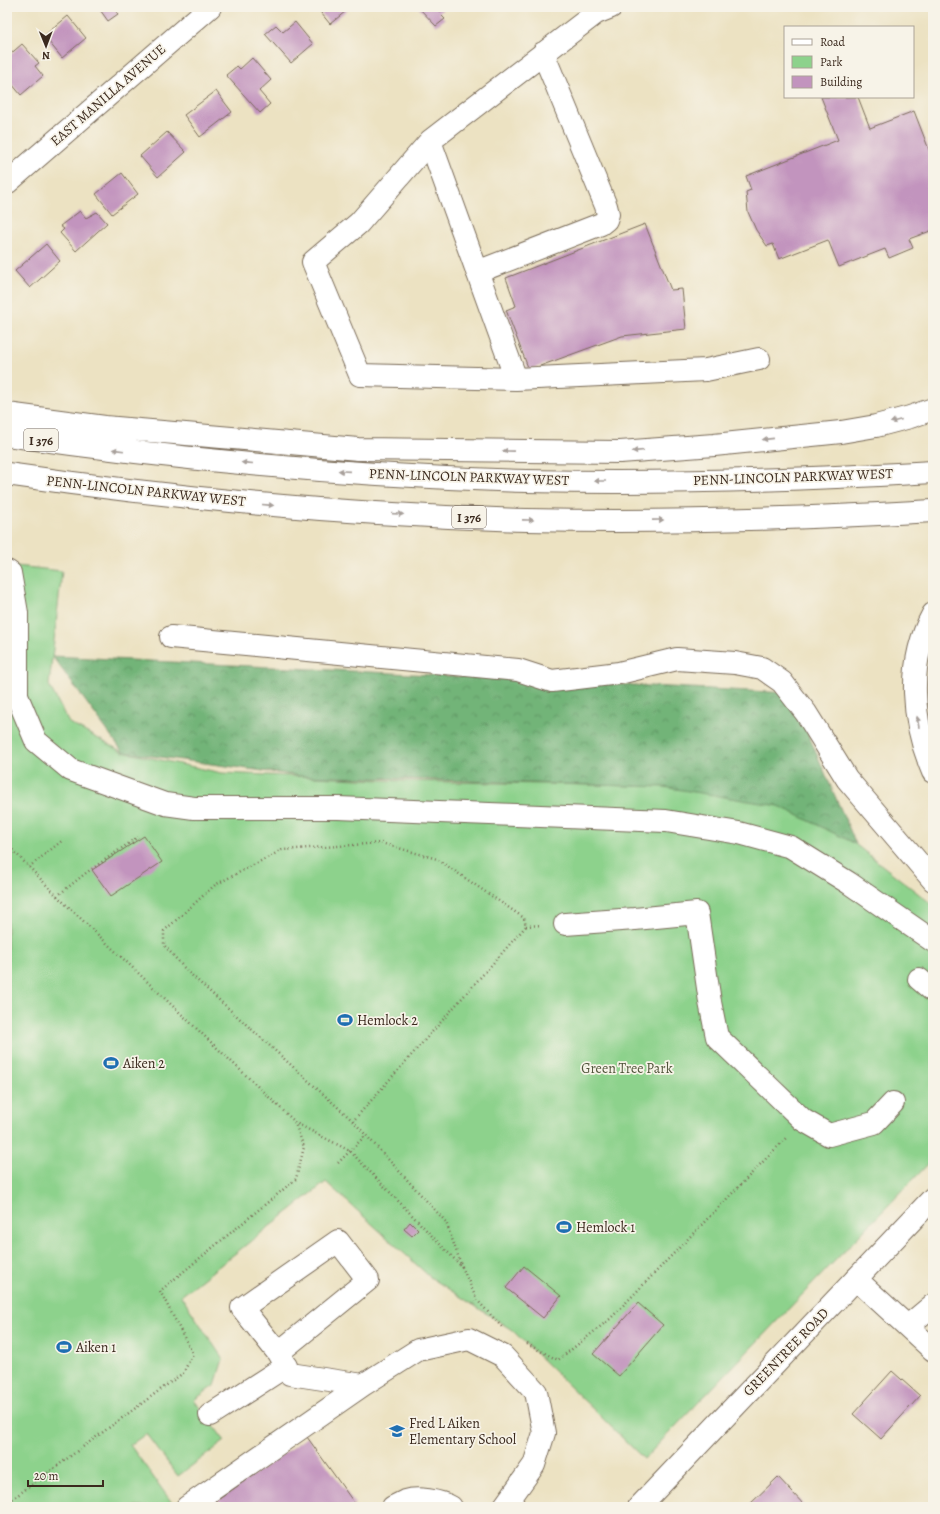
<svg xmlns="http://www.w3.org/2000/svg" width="940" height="1514" viewBox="0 0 940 1514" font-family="Alegreya,serif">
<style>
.green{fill:#8dd28c;stroke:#647e55}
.forest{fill:url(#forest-crowns);stroke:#566f4b}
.building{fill:#c294be}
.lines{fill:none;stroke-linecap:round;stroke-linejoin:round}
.minor-casing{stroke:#796a57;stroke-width:24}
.major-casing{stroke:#796a57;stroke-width:24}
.highway-casing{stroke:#796a57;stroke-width:24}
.path{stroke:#796a57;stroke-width:2.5;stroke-dasharray:1 3;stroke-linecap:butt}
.minor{stroke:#fff;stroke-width:22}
.major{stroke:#fff;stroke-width:22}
.highway{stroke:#fff;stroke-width:22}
.oneway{fill:#a79f9a}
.labels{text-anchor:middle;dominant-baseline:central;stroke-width:3.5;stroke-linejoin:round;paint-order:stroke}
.shield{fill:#f7f3e8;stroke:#73665b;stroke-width:1}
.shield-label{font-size:13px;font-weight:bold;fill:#3b2a1e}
.street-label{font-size:14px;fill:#3b2a1e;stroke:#f7f3e8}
.poi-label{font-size:14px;fill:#3b2a1e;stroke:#f7f3e8;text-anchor:start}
.park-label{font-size:14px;fill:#50543a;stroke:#f7f3e8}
</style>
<defs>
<pattern id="forest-crowns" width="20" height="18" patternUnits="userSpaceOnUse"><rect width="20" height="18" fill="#72b478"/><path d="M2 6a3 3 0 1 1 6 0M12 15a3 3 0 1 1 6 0" fill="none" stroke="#5f9362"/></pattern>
</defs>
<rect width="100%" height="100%" fill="#f7f3e8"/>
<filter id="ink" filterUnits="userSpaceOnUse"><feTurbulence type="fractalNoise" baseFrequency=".025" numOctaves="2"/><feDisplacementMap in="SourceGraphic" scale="8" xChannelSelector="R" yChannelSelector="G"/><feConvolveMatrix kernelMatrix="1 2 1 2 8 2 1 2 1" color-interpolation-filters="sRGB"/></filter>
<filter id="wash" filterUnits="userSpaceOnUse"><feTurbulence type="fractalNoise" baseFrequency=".012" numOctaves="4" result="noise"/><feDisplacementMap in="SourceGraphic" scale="16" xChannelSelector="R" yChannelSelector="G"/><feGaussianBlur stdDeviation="0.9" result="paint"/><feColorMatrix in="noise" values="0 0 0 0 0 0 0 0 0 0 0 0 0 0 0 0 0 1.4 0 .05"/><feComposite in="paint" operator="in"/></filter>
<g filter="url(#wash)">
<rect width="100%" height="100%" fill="#ece2c2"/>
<!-- green -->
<path class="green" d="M 7,565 L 62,571 L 49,685 L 69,723 L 123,752 L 222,773 L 403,781 L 682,787 L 814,812 L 933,905 L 933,1159 L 644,1459 L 512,1330 L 430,1277 L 326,1182 L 181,1296 L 223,1359 L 215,1385 L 194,1400 L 225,1441 L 178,1476 L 146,1434 L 130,1445 L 175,1507 L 7,1507 Z"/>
<!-- forest -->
<path class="forest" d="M 52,656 L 790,693 L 856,844 L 779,806 L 664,787 L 300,776 L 123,752 Z"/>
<g id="blocks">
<!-- building -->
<path class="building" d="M 98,7 L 117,7 L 114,9 L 118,14 L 108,21 Z
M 319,7 L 351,7 L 330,24 L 317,8 Z
M 418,7 L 441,7 L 443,9 L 439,13 L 445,19 L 436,26 Z
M 68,16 L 86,38 L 62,58 L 44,36 Z
M 295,22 L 313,44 L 291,63 L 265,34 L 276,25 L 283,32 Z
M 22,44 L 39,63 L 35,66 L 43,76 L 21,95 L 7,78 L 7,57 Z
M 252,58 L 271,80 L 259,91 L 270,104 L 260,113 L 226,75 L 237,66 L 240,69 Z
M 216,91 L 232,112 L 200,137 L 184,115 Z
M 821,97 L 858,97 L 870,128 L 914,111 L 933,160 L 933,230 L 909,239 L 913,248 L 889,258 L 885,249 L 839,267 L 828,240 L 779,259 L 773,244 L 767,246 L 756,230 L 748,212 L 746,192 L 751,190 L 746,176 L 838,140 Z
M 167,132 L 186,152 L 158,177 L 140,156 Z
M 122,173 L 138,194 L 112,214 L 96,194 Z
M 80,211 L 86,218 L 97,212 L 107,223 L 76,251 L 60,233 L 64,229 L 60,226 Z
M 645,224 L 671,290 L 682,289 L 686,329 L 622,336 L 529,370 L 506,310 L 516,306 L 506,278 Z
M 46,244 L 60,261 L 30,288 L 15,271 Z
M 144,836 L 162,862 L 111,896 L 92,870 Z
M 410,1222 L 418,1230 L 412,1236 L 404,1229 Z
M 524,1266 L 561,1296 L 543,1318 L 506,1288 Z
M 638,1303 L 663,1325 L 619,1376 L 593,1354 Z
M 892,1371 L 920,1396 L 881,1439 L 853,1414 Z
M 307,1437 L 355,1504 L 352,1507 L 208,1507 Z
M 778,1477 L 806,1507 L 747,1507 Z"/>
</g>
</g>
<g filter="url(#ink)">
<use href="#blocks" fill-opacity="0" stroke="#796a57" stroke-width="1"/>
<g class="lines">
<!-- minor casing -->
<g class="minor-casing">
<path id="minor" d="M 611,7 L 596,13 L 430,141 L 516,379 L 706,370 L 759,359
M 430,141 L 359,223 L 313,262 L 360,375 L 516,379
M 7,183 L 210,7
M 477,272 L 601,224 L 606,220 L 608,214 L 606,206 L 543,53
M 7,571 L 10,573 L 17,613 L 17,696 L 36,741 L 71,770 L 165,804 L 194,808 L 338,808 L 666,821 L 739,833 L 791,847 L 849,883 L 933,941
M 171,637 L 518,670 L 552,681 L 619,673 L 677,659 L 735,663 L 762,668 L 782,682 L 806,713 L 847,779 L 933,880
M 565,924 L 635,919 L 697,913 L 710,1002 L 717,1037 L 803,1120 L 829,1135 L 874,1123 L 893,1103
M 919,979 L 933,991
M 856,1279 L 933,1350
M 908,1326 L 933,1305
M 278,1353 L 368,1280 L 338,1241 L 242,1308 L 278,1353 L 290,1374 L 363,1385 L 418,1350 L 469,1339 L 503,1356 L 536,1392 L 544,1433 L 534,1465 L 504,1507
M 210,1415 L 286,1366
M 187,1507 L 363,1385
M 393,1507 C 397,1505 401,1503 405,1501 C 417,1497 440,1501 451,1507"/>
</g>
<!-- major casing -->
<g class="major-casing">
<path id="major" d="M 639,1507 L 933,1198"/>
</g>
<!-- highway casing -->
<g class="highway-casing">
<path id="highway" d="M 7,414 L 105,427 L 358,449 L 620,452 L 714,445 L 841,432 L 876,426 L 910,417 L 933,409
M 7,435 C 179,460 353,476 527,481 C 662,484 798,480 933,472
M 7,474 C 179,499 353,515 527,520 C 662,523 798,519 933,511
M 933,614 C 906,663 912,722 933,772"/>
</g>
<!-- path -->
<path class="path" d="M 7,844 L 57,896 L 294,1121 L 304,1147 L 296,1179 L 160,1291 L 193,1354 L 183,1373 L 7,1503
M 29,867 L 63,840
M 57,896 L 86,873 L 138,837
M 526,926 L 541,925
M 353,1121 L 187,971 L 164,945 L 164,931 L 215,885 L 282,850 L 381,843 L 437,859 L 524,918 L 526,926 L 353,1121 L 446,1222 L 462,1267
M 294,1122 L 350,1151 L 462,1267 L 477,1300 L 502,1327
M 338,1163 L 366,1135
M 527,1344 L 558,1360 L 610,1319 L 787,1137"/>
<!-- minor -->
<use href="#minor" class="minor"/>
<!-- major -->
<use href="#major" class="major"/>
<!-- highway -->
<use href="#highway" class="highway"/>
</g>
<!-- one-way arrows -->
<defs><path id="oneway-solid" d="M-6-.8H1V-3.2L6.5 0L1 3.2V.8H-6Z"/></defs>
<g class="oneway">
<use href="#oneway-solid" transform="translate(896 421) rotate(165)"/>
<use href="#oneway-solid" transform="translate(768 439) rotate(174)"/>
<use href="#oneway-solid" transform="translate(118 450) rotate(-173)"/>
<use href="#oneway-solid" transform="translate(508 451) rotate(-179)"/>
<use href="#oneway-solid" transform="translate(638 451) rotate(175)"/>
<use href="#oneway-solid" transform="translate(247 463) rotate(-175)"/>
<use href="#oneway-solid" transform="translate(344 471) rotate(-176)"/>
<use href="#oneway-solid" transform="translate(600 481) rotate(-180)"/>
<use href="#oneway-solid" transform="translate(268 505) rotate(5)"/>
<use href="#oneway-solid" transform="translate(398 514) rotate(4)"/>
<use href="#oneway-solid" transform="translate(528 520) rotate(1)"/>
<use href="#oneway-solid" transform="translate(658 520) rotate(-1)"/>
<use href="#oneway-solid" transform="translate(918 722) rotate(-100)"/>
</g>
</g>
<!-- icons -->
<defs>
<g id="stadium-bare" transform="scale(1.2)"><path d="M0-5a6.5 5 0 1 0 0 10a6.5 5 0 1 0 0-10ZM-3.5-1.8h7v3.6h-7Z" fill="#1f6fb2" stroke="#f7f3e8" stroke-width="2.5" paint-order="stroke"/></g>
<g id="school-bare" transform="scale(1.2)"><path d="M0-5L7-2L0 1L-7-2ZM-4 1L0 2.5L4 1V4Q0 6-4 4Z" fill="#1f6fb2" stroke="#f7f3e8" stroke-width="2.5" paint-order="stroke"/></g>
</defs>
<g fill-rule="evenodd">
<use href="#stadium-bare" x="345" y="1020"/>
<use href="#stadium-bare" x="111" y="1063"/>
<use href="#stadium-bare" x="564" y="1227"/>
<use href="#stadium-bare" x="64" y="1347"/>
<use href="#school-bare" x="397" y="1431"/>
</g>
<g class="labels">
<!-- shield labels -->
<g class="shield">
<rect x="24" y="429" width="34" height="22" rx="3"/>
<rect x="452" y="506" width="34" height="22" rx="3"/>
</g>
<g class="shield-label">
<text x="41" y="440">I 376</text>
<text x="469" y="517">I 376</text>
</g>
<!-- street labels -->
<g class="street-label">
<text transform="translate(108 95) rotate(-41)">EAST MANILLA AVENUE</text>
<text transform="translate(469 477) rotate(2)">PENN-LINCOLN PARKWAY WEST</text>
<text transform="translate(793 477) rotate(-2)">PENN-LINCOLN PARKWAY WEST</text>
<text transform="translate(146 491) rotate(6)">PENN-LINCOLN PARKWAY WEST</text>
<text transform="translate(786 1352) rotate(-46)">GREENTREE ROAD</text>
</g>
<!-- poi labels -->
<g class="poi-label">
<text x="357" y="1020">Hemlock 2</text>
<text x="123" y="1063">Aiken 2</text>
<text x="576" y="1227">Hemlock 1</text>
<text x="76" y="1347">Aiken 1</text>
<text x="409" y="1423">Fred L Aiken<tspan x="409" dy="16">Elementary School</tspan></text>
</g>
<!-- park labels -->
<g class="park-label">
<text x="627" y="1068">Green Tree Park</text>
</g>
</g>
<!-- margin -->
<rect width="940" height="1514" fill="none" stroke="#f7f3e8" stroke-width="24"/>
<!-- legend -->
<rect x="784" y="26" width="130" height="72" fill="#f7f3e8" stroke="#aca397"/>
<rect x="792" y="39" width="20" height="6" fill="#ffffff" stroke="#aca397"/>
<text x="820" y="46" font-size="12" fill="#3b2a1e">Road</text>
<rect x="792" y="56" width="20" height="12" fill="#8dd28c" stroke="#aca397"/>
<text x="820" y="66" font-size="12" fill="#3b2a1e">Park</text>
<rect x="792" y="76" width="20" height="12" fill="#c294be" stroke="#aca397"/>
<text x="820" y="86" font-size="12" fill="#3b2a1e">Building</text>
<!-- north arrow -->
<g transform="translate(46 46) rotate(179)" stroke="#f7f3e8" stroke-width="3" paint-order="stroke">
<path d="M0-3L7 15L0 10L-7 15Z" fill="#3b2a1e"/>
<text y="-6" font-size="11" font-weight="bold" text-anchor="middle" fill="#3b2a1e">N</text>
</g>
<!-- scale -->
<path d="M28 1480v6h75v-6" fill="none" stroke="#3b2a1e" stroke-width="2"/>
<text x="34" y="1480" font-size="12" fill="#3b2a1e" stroke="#f7f3e8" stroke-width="3" paint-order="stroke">20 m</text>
</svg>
